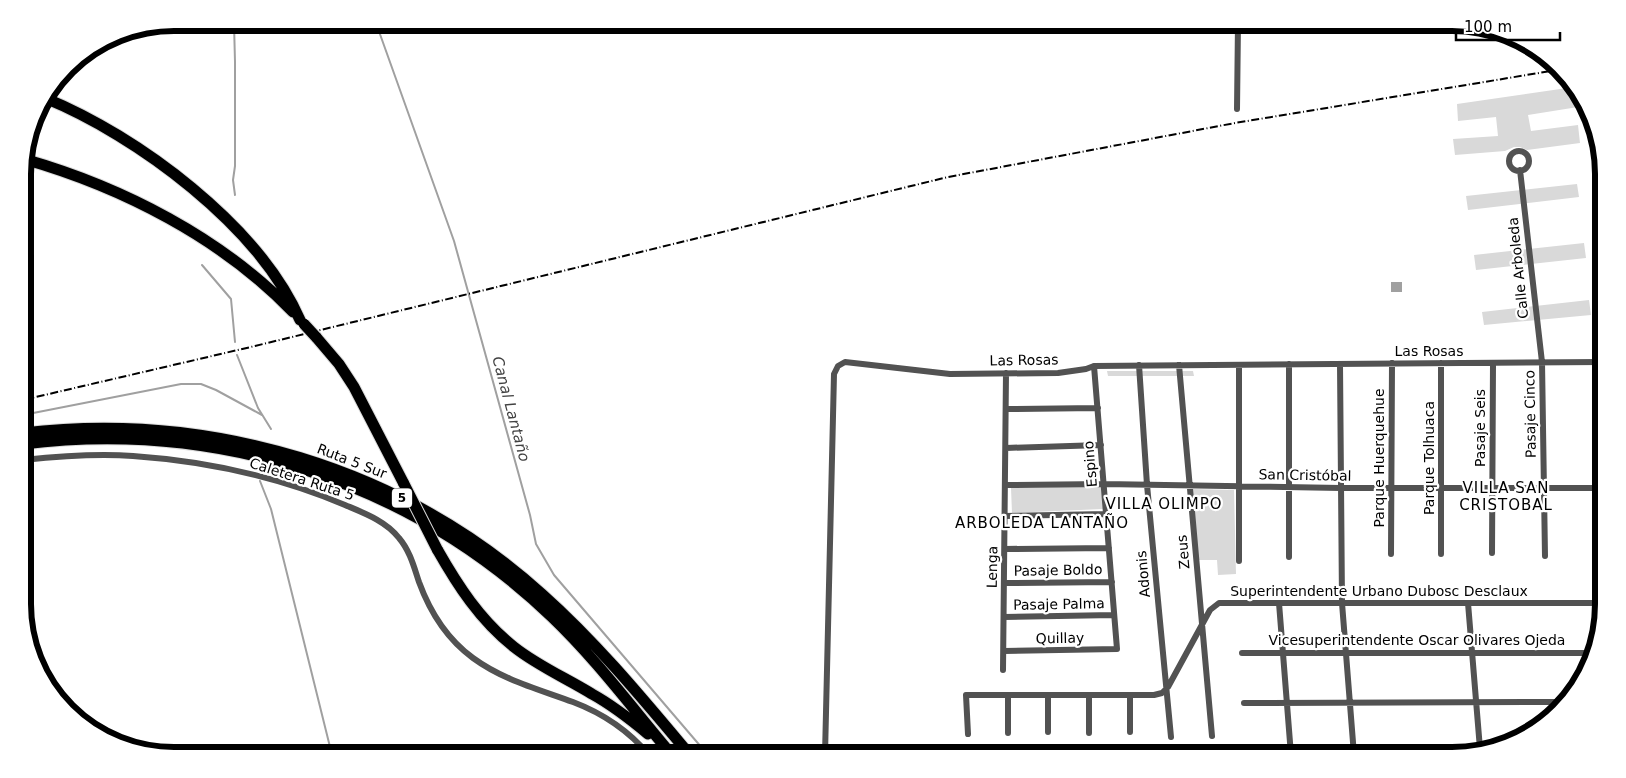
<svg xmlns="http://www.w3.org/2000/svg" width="1626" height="778" viewBox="0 0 1626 778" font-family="'DejaVu Sans',sans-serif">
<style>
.green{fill:#d9d9d9}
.water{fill:#a0a0a0}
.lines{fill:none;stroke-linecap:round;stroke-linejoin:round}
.stream{stroke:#a0a0a0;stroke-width:2}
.motorway-casing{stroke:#dbdbdb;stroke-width:13}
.minor{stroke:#525252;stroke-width:6}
.motorway{stroke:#000;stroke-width:11}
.rail{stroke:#000;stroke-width:2;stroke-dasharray:8 2.5 1 2.5;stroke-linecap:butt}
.motorway-bridge-casing{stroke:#dbdbdb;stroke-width:13;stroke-linecap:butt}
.motorway-bridge{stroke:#000;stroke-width:11}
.labels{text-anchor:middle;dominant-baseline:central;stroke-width:4.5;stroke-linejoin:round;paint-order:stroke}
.shield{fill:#fff;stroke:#4c4c4c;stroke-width:1}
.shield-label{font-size:12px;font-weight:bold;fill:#000}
.street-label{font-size:14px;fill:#000;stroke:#fff}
.water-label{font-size:15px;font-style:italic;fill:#414141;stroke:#fff}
.neighbourhood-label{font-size:15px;letter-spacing:1px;fill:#000;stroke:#fff}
.rim{fill:none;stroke:#000;stroke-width:6}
</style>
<rect width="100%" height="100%" fill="#fff"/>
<!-- green -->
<path class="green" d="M 1574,87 L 1578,107 L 1528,115 L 1531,131 L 1578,125 L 1580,143 L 1527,150 L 1520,147 L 1514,147 L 1505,151 L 1455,155 L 1453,139 L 1498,136 L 1496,117 L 1458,121 L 1457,104 Z
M 1577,184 L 1579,197 L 1468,210 L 1466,196 Z
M 1584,243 L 1586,258 L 1476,270 L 1474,255 Z
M 1589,300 L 1591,315 L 1484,325 L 1482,312 Z
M 1107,371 L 1193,371 L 1194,376 L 1108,376 Z
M 1101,486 L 1103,509 L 1012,513 L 1011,488 Z
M 1191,489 L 1234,490 L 1236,574 L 1218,575 L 1217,560 L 1198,560 Z"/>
<!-- water -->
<path class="water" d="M 1391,282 L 1402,282 L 1402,292 L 1391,292 Z"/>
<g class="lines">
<!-- stream -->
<path class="stream" d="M 234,23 L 235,62 L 235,166 L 233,180 L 235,195
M 376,23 L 454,241 L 530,515 L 536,544 L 554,575 L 708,755
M 202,265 L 231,299 L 235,342
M 237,355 L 258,408 L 271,429
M 23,415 L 181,384 L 201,384 L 216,390 L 262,415
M 260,481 L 271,509 L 332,755"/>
<!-- motorway casing -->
<g class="motorway-casing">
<path id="motorway" d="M 45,98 C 138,136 259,226 300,320
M 24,159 C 122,187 222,238 293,312
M 316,337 L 339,364 L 354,387 L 404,484
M 23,433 C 210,411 401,467 542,594 C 596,642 643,699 690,755
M 23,444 C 218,420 410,481 552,617 C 596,659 633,709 672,755
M 437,549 C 458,586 480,620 514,647 C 538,666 566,678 592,694 C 612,705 630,719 648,734"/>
</g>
<!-- minor -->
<path class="minor" d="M 1237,109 L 1238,23
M1509 161a10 10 0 1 1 20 0a10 10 0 1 1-20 0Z
M 1520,170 L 1542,362 L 1545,556
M 1289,364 L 1289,557
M 1340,364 L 1342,603 L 1354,755
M 1139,365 L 1147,485 L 1171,737
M 1179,365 L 1212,736
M 1239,365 L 1239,561
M 1007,409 L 1098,408
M 1006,448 L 1101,445
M 23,460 C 60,456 96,453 133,456 C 205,461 279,477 345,505 C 364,513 386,521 399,538 C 410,551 414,567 419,582 C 430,612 447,639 473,658 C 503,680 538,689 573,702 C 602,713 629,731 649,755
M 1006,485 L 1104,484 L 1341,488 L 1603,488
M 1005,516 L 1106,514
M 1005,549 L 1109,548
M 1492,553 L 1493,363
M 1391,554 L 1392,363
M 1441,554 L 1441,363
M 1595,555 L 1596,362
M 1005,583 L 1112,582
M 1279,603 L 1291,755
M 1468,603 L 1480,749
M 1004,617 L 1114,615
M 1004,651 L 1117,649 L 1094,366
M 1242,653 L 1592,653
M 1003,670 L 1006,373
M 1008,695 L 1008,733
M 1048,695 L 1048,732
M 1089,695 L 1089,733
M 1130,695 L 1130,732
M 1244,703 L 1561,702
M 968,734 L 966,695 L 1154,695 L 1162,693 L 1168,687 L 1210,610 L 1219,603 L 1603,603
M 1251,751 L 1476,750
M 825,755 L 834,374 L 838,366 L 845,362 L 950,374 L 1058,373 L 1086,369 L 1094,366 L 1603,362"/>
<!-- motorway -->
<use href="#motorway" class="motorway"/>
<!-- rail -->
<path class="rail" d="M 23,400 L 255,346 L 948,177 L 1235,123 L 1557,70"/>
<!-- motorway-bridge casing -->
<g class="motorway-bridge-casing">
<path id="motorway-bridge" d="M 304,324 L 316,337
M 404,484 L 437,549"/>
</g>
<!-- motorway-bridge -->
<use href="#motorway-bridge" class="motorway-bridge"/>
</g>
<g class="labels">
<!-- shield labels -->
<rect class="shield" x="392" y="488.5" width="20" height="19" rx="4"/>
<g class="shield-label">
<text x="402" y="498">5</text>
</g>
<!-- street labels -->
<g class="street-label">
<text transform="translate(1518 268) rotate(-96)">Calle Arboleda</text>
<text x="1429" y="351">Las Rosas</text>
<text transform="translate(1024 360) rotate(-1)">Las Rosas</text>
<text transform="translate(1530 414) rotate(-91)">Pasaje Cinco</text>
<text transform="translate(1480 428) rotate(-90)">Pasaje Seis</text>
<text transform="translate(1379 458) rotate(-90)">Parque Huerquehue</text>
<text transform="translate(1429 458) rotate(-90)">Parque Tolhuaca</text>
<text transform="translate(352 461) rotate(21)">Ruta 5 Sur</text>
<text transform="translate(1090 464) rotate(-95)">Espino</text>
<text transform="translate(1305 475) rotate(1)">San Cristóbal</text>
<text transform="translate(302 479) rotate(18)">Caletera Ruta 5</text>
<text transform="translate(1183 552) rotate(-95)">Zeus</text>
<text transform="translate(992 567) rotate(-89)">Lenga</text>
<text transform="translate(1058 570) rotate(-1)">Pasaje Boldo</text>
<text transform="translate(1143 574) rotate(-95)">Adonis</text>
<text x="1379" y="591">Superintendente Urbano Dubosc Desclaux</text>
<text transform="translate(1059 604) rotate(-1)">Pasaje Palma</text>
<text transform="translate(1060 638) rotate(-1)">Quillay</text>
<text x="1417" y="640">Vicesuperintendente Oscar Olivares Ojeda</text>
</g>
<!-- water labels -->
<g class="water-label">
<text transform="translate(511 409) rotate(75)">Canal Lantaño</text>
</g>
<!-- neighbourhood labels -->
<g class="neighbourhood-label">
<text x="1506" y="488">VILLA SAN<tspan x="1506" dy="17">CRISTOBAL</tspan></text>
<text x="1164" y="504">VILLA OLIMPO</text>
<text x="1042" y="523">ARBOLEDA LANTAÑO</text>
</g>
</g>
<!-- crop -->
<path d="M0 0H1626V778H0ZM174 31H1452A143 143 0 0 1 1595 174V604A143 143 0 0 1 1452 747H174A143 143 0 0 1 31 604V174A143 143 0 0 1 174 31Z" fill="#fff" fill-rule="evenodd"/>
<path class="rim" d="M174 31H1452A143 143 0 0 1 1595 174V604A143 143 0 0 1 1452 747H174A143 143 0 0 1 31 604V174A143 143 0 0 1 174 31Z"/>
<!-- scale -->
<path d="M1456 32v8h104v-8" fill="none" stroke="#000000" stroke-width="2.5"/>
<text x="1464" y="32" font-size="15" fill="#000000" stroke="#ffffff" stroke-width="4" paint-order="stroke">100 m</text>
</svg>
